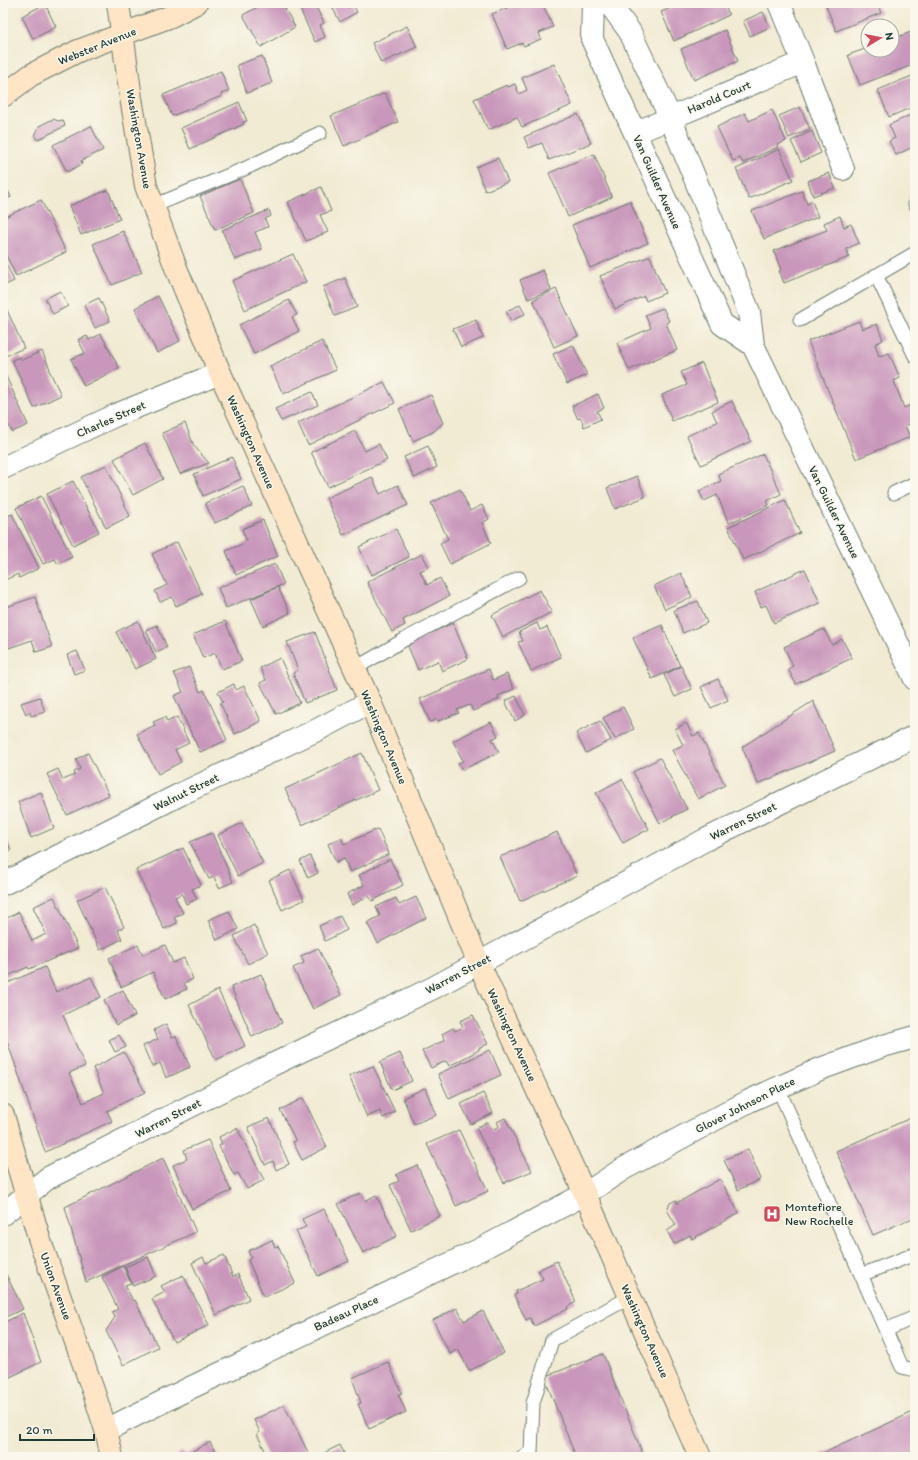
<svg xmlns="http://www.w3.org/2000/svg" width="918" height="1460" viewBox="0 0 918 1460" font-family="Itim,sans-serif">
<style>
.building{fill:#c997bb}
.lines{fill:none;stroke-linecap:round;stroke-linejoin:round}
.lane-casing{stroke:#687a6c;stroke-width:15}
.street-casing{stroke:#687a6c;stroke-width:24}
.secondary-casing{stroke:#687a6c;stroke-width:24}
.lane{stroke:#fff;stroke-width:13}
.street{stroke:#fff;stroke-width:22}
.secondary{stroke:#fde5c5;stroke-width:22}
.labels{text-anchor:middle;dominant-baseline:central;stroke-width:3;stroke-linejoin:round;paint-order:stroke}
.street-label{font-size:12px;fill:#1f3d34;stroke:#fbf7ec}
.poi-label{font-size:12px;fill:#1f3d34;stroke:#fbf7ec;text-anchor:start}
</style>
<rect width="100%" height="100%" fill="#fbf7ec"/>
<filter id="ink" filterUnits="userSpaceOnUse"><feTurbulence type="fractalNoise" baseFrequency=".025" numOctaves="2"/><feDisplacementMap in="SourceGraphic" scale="8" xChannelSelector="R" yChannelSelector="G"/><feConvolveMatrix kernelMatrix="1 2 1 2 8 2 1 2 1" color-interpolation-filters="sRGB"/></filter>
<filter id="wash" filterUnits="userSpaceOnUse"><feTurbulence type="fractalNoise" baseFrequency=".012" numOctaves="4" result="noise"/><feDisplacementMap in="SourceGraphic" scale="16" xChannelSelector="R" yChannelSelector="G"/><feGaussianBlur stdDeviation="0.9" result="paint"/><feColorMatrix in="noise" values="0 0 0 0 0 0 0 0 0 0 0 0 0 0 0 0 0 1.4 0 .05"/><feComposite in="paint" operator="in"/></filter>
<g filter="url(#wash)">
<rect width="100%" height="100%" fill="#f1ebd3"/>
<g id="blocks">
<!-- building -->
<path class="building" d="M 3,3 L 13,3 L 3,7 Z
M 265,3 L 282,3 L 295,27 L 261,47 L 243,15 Z
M 297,3 L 314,3 L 324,23 L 320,25 L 325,37 L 315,42 Z
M 330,3 L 352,3 L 357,12 L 340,22 Z
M 519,3 L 542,3 L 553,27 L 539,33 L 541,39 L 524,46 L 522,43 L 507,49 L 492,14 Z
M 682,3 L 724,3 L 729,15 L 674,41 L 661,12 Z
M 825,3 L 877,3 L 881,13 L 836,31 Z
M 45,4 L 56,27 L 33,39 L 22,16 Z
M 763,12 L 770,27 L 750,36 L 743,21 Z
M 407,26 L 417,47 L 381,63 L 372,43 Z
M 725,30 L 738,61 L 694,80 L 681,49 Z
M 911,32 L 915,42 L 915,64 L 860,85 L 848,55 L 868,48 L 868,50 L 892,50 L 892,39 Z
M 262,56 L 272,83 L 247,93 L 237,65 Z
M 554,64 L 572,105 L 522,127 L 517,117 L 488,130 L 474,99 L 507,85 L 508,87 L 515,84 L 519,94 L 527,90 L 522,78 Z
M 221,71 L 229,91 L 221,94 L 222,96 L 172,116 L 163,95 Z
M 914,75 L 915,78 L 915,106 L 889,117 L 878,90 Z
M 385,93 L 398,122 L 344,146 L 331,116 Z
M 239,102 L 247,121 L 243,122 L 244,124 L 190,149 L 181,128 Z
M 800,107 L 810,129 L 789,138 L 779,116 Z
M 772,110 L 786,141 L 777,145 L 778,147 L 743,163 L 740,158 L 733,161 L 717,127 L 745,113 L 749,121 Z
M 915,113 L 915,146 L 896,155 L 889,141 L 895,138 L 889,125 Z
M 578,114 L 591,143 L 549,160 L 542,143 L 529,148 L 524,137 Z
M 53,119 L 58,121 L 63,120 L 65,126 L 37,140 L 35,136 L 39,126 Z
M 91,126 L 103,150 L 81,161 L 82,164 L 67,172 L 53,145 Z
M 812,131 L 821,153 L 801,162 L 791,141 Z
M 779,149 L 793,180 L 749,199 L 736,169 Z
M 594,154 L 612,197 L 568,217 L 549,173 Z
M 498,158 L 508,182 L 485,191 L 476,167 Z
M 829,173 L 835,188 L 813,196 L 808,181 Z
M 240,179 L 254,213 L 215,230 L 200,196 Z
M 3,182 L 11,197 L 3,201 Z
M 321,187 L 331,211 L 320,215 L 328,232 L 306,241 L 288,202 Z
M 108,190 L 120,219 L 81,235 L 69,206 Z
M 802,191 L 807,204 L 812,201 L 818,217 L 764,239 L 752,211 Z
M 41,200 L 66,252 L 16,276 L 3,249 L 3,218 Z
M 630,201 L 648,243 L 590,268 L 572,225 Z
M 269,210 L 271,216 L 265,219 L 268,227 L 255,232 L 262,249 L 235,260 L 222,230 Z
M 840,216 L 844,227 L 851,224 L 859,243 L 846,249 L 849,257 L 784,283 L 779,271 L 781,270 L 774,251 L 827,230 L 824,223 Z
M 123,231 L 142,272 L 112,285 L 93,244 Z
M 293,254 L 306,282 L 245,310 L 232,281 Z
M 650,256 L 665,293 L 646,301 L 644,296 L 615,309 L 600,276 Z
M 3,257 L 14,281 L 3,286 Z
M 543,270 L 551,290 L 528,299 L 520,280 Z
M 345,278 L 357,307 L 335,316 L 323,287 Z
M 556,289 L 578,336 L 554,347 L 533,300 Z
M 60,291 L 68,306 L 53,314 L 45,299 Z
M 158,296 L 180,341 L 157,353 L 135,308 Z
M 99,298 L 110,321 L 95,328 L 84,305 Z
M 289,300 L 297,315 L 292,317 L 299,331 L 254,354 L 239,325 Z
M 3,301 L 24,348 L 3,357 Z
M 520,305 L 525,314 L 511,321 L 506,311 Z
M 663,308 L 669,321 L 666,323 L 677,350 L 629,370 L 617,343 L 651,328 L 645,315 Z
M 476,320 L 483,338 L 461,347 L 453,329 Z
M 859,321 L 862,329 L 877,324 L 883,340 L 875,344 L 879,356 L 889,353 L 900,378 L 894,381 L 904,408 L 913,404 L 915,408 L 915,422 L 905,426 L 910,437 L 856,459 L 808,341 Z
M 101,334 L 119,368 L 84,386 L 71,359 L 85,353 L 78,340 L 87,336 L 89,340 Z
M 322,341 L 336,370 L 283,394 L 270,366 Z
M 573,345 L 587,375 L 567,384 L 553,354 Z
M 42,351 L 50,369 L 49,370 L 61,395 L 34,408 L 12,360 L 20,357 L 22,360 Z
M 702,363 L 718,402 L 672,421 L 662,395 L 687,385 L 681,372 Z
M 5,374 L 28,425 L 12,432 L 7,421 L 3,423 L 3,375 Z
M 384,382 L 395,403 L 308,445 L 298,423 Z
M 312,392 L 318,405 L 281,421 L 275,409 Z
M 598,394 L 604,408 L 597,411 L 601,419 L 584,427 L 581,418 L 578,419 L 572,406 Z
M 431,395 L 443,423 L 433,432 L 413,441 L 399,409 Z
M 732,401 L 751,441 L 701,465 L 687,436 L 717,422 L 712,411 Z
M 185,423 L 194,446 L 209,463 L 180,474 L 162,433 Z
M 355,431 L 365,451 L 379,444 L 387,460 L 328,487 L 311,452 Z
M 145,443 L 163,479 L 133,495 L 114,459 Z
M 428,446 L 437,467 L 414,478 L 404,457 Z
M 763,454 L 781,494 L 767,501 L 769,505 L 729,523 L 717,495 L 704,501 L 699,491 L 721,481 L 718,474 Z
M 232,457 L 241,479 L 203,496 L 194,474 Z
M 106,465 L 130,516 L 106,528 L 81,477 Z
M 637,476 L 645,497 L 615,509 L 607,488 Z
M 372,477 L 380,494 L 398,485 L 408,505 L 343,535 L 326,498 Z
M 73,481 L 99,532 L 73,545 L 47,494 Z
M 243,486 L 252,506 L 215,523 L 205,503 Z
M 460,489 L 470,511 L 482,505 L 489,519 L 482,523 L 491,543 L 450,564 L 440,543 L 448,539 L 431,503 Z
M 41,496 L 72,557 L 58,564 L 55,559 L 43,564 L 16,508 Z
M 785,500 L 800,533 L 743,560 L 728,527 Z
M 12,514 L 39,568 L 19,578 L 18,574 L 5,580 L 3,576 L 3,518 Z
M 263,520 L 278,556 L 236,575 L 226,551 L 247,542 L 242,529 Z
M 396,529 L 409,557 L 372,575 L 359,547 Z
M 177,542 L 202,594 L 176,606 L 172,597 L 160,602 L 155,591 L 167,585 L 152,554 Z
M 422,554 L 429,567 L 420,571 L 427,585 L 440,578 L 449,596 L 403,620 L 405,625 L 392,632 L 367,582 Z
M 275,564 L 284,584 L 226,608 L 218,588 Z
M 805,569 L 820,603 L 774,623 L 766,605 L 761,607 L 755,592 Z
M 681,573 L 692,597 L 665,609 L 654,586 Z
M 278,587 L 290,613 L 263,626 L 251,599 Z
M 540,590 L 552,612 L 503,637 L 492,615 Z
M 35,597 L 52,647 L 36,652 L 32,640 L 3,650 L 3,608 Z
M 698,601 L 707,623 L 683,633 L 674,610 Z
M 138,621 L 156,659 L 135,669 L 116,632 Z
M 225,621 L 242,661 L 222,669 L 215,653 L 203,658 L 193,635 Z
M 453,623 L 468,659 L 442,671 L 438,661 L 418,670 L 407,644 Z
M 537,623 L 540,630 L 547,627 L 561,657 L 531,671 L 518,642 L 523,641 L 519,632 Z
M 157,625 L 167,647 L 156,652 L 146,630 Z
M 662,625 L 680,666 L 652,679 L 633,638 Z
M 824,629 L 832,645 L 842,639 L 852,658 L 796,684 L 788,669 L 793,666 L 784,647 Z
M 315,632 L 337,690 L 305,703 L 293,673 L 298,670 L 287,642 Z
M 77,651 L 85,670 L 74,674 L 67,655 Z
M 280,658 L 300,703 L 276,714 L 260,683 L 266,680 L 260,668 Z
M 681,666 L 692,689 L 675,697 L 664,675 Z
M 189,667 L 200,692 L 204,690 L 227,740 L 200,752 L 174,696 L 183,692 L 174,673 Z
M 3,668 L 8,681 L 3,683 Z
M 489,669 L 493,680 L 507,674 L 514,689 L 498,696 L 499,699 L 473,711 L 470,705 L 457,710 L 459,713 L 438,721 L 437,719 L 430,722 L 420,699 Z
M 718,679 L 728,700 L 711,708 L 701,687 Z
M 234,684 L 236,690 L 244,686 L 261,721 L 235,734 L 220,703 L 223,702 L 218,692 Z
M 516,696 L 525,715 L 515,721 L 505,701 Z
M 40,697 L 45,712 L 31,716 L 30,712 L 26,714 L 21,703 Z
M 813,701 L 835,751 L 758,784 L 742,747 Z
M 623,707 L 634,729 L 615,739 L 603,718 Z
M 165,717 L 167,722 L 177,717 L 189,743 L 175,750 L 181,762 L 158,774 L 137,734 L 155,725 L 153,722 Z
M 600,721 L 611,740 L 586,753 L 576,733 Z
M 491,722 L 498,736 L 492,739 L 499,752 L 462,770 L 458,763 L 463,761 L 453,741 Z
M 686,723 L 693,736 L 699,733 L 725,785 L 698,799 L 672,750 L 683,745 L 675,729 Z
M 88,753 L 109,795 L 67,815 L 47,774 L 58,769 L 63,780 L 75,775 L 74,772 L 80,769 L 76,759 Z
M 362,753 L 378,790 L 302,825 L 285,789 Z
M 660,758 L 687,809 L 660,823 L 633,772 Z
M 622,779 L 649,829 L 623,843 L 596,793 Z
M 41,792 L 54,828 L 31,838 L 18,802 Z
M 242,823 L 263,863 L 238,876 L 218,835 Z
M 378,829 L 389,854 L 350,872 L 344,858 L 336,862 L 328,844 L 341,838 L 344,844 Z
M 557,832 L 577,876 L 520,901 L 500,857 Z
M 3,833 L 11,850 L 3,854 Z
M 212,833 L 233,882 L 219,888 L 214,877 L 209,879 L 190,842 Z
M 183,848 L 201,885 L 192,889 L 197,899 L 186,904 L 182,894 L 175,897 L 183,913 L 174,917 L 177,923 L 164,929 L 136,870 Z
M 310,856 L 318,873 L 308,878 L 300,861 Z
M 390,859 L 403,885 L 372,901 L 369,896 L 352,905 L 347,894 L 364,885 L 359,875 Z
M 290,870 L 304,900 L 282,910 L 269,880 Z
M 105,887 L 124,927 L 118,930 L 122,939 L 100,950 L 77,900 Z
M 54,897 L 78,948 L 29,969 L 28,967 L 3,978 L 3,920 L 19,912 L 32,941 L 46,934 L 33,907 Z
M 416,897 L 426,918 L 378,943 L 367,923 L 380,916 L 376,907 L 396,898 L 399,905 Z
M 229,911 L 238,929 L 217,940 L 208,920 Z
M 340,916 L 347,930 L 325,941 L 319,926 Z
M 254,925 L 268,953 L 248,964 L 234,936 Z
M 138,945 L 143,955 L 165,945 L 173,963 L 184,958 L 193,979 L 184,983 L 187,989 L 165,999 L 153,972 L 121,987 L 109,958 Z
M 318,948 L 341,995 L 313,1009 L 293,968 L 304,963 L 301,956 Z
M 45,967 L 56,992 L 91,977 L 101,997 L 63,1015 L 85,1066 L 69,1073 L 83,1103 L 104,1093 L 93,1068 L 124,1052 L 145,1092 L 107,1111 L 112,1121 L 45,1152 L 3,1029 L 3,985 Z
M 261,974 L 282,1023 L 252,1037 L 231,987 Z
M 123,990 L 135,1016 L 116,1025 L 104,1000 Z
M 218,990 L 245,1046 L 216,1060 L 189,1005 Z
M 473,1015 L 488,1044 L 478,1049 L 479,1050 L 449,1066 L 446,1061 L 431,1068 L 422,1051 L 445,1040 L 442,1034 L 453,1028 L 455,1031 L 463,1027 L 460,1021 Z
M 166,1024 L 172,1037 L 176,1036 L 190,1067 L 166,1078 L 160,1063 L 152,1067 L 143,1046 L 158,1039 L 154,1030 Z
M 119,1035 L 126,1047 L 115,1052 L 109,1040 Z
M 490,1050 L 501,1075 L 449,1099 L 438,1074 Z
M 400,1053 L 412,1081 L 392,1090 L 380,1062 Z
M 373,1066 L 395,1112 L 383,1118 L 380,1111 L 367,1117 L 349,1076 Z
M 425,1088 L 436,1115 L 414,1124 L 403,1098 Z
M 483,1093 L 493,1113 L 471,1124 L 461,1104 Z
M 303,1098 L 327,1147 L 302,1160 L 293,1142 L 296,1141 L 280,1110 Z
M 915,1116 L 915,1217 L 873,1235 L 836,1151 Z
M 269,1118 L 289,1164 L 276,1170 L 273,1161 L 265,1165 L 248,1127 Z
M 505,1118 L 532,1171 L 504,1183 L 476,1128 L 488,1122 L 492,1130 L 499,1126 L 497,1122 Z
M 237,1128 L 264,1180 L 247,1189 L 238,1173 L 234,1175 L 219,1146 L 222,1144 L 219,1137 Z
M 459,1130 L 488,1191 L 456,1206 L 427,1144 Z
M 208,1140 L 231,1191 L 192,1209 L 173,1165 L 187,1159 L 184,1150 Z
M 748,1149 L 761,1179 L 738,1190 L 724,1160 Z
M 163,1158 L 196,1232 L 86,1282 L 65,1207 Z
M 417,1165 L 440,1216 L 411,1230 L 390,1185 L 399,1181 L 396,1175 Z
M 720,1179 L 739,1213 L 692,1239 L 690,1235 L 674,1244 L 667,1231 L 676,1225 L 667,1210 L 670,1203 L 676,1200 L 677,1203 Z
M 360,1193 L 365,1201 L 376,1195 L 397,1236 L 363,1253 L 338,1204 Z
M 324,1209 L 349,1261 L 318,1276 L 296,1231 L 306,1227 L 302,1219 Z
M 272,1240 L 275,1247 L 278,1246 L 295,1283 L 264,1297 L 248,1260 L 251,1258 L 248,1251 Z
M 224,1255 L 233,1277 L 238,1274 L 249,1299 L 216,1315 L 192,1263 L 203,1257 L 206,1263 Z
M 148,1257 L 156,1276 L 133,1286 L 125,1267 Z
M 557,1261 L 576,1302 L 567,1307 L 568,1309 L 534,1326 L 530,1318 L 526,1320 L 514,1295 L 517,1294 L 516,1291 L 543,1279 L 538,1270 Z
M 123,1266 L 131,1283 L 125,1285 L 133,1301 L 135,1300 L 158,1347 L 123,1365 L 106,1331 L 115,1317 L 112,1312 L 118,1309 L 102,1277 Z
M 3,1268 L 23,1309 L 3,1318 Z
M 183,1275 L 209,1325 L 174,1342 L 152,1299 L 165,1292 L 161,1286 Z
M 457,1308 L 464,1321 L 483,1311 L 504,1353 L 469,1371 L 458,1349 L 450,1354 L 433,1320 Z
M 23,1313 L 41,1362 L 6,1379 L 6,1378 L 3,1379 L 3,1323 Z
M 603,1354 L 644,1457 L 576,1457 L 544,1377 Z
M 388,1362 L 402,1393 L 398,1394 L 406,1412 L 369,1429 L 358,1404 L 361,1403 L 352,1378 Z
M 284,1405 L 310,1456 L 309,1457 L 268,1457 L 257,1434 L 260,1432 L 254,1420 Z
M 915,1411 L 915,1457 L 815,1457 Z
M 210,1442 L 218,1457 L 174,1457 L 181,1452 L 187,1454 Z
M 340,1445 L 346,1457 L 316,1457 Z"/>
</g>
</g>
<g filter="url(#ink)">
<use href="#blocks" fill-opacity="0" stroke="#687a6c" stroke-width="1"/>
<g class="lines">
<!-- lane casing -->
<g class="lane-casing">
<path id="lane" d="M 915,202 L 915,204
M 153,206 L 244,169 L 320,133
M 876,275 L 915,356
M 800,320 L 915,253
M 894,493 L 915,483
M 354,669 L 409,637 L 519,578
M 778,1088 L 902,1367 L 915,1370
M 861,1275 L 915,1254
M 886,1330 L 915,1317
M 523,1457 L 531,1452 L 533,1403 L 552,1340 L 630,1297"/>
</g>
<!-- street casing -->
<g class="street-casing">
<path id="street" d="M 593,3 L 592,39 L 722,324 L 753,345
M 609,3 L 630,32 L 670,117 L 749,312 L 753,345 L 915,679
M 779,3 L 803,62 L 843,169
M 635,133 L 803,62
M 3,468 L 116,415 L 220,373
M 3,884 L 181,794 L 319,729 L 370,702
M 3,1214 L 48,1178 L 276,1063 L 433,988 L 705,840 L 915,736
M 106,1430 L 190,1388 L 481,1249 L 585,1194 L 623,1169 L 749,1101 L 820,1069 L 883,1046 L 915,1037"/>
</g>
<!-- secondary casing -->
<g class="secondary-casing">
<path id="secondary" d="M 118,3 L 131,98 L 146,186 L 176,268 L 220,373 L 370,702 L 479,964 L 585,1194 L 700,1457
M 3,96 L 31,75 L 78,51 L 169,17 L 196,3
M 3,1115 L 40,1241 L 94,1393 L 106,1430 L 112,1457"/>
</g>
<!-- lane -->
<use href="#lane" class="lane"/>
<!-- street -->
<use href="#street" class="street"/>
<!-- secondary -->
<use href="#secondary" class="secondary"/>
</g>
</g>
<!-- icons -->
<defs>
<g id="hospital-square" transform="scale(0.9)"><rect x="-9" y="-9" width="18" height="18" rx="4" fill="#d1495b" stroke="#fbf7ec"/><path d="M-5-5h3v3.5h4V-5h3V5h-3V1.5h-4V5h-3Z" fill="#fff"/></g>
</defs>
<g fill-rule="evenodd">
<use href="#hospital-square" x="772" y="1214"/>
</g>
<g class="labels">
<!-- street labels -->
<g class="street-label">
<text transform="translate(97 46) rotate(-22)">Webster Avenue</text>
<text transform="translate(719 97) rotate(-23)">Harold Court</text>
<text transform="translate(139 139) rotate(80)">Washington Avenue</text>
<text transform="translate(657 182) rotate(66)">Van Guilder Avenue</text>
<text transform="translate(111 419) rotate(-24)">Charles Street</text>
<text transform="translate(251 442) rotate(66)">Washington Avenue</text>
<text transform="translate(834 512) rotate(64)">Van Guilder Avenue</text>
<text transform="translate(384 737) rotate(67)">Washington Avenue</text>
<text transform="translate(186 792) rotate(-26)">Walnut Street</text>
<text transform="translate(743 821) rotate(-26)">Warren Street</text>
<text transform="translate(458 974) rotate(-28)">Warren Street</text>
<text transform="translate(512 1035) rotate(65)">Washington Avenue</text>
<text transform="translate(745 1105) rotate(-27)">Glover Johnson Place</text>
<text transform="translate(168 1118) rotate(-27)">Warren Street</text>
<text transform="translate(56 1286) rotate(70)">Union Avenue</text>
<text transform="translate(346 1313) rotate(-25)">Badeau Place</text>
<text transform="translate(645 1331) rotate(66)">Washington Avenue</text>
</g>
<!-- poi labels -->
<g class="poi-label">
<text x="785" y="1207">Montefiore<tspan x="785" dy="14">New Rochelle</tspan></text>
</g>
</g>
<!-- margin -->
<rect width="918" height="1460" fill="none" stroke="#fbf7ec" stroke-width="16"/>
<!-- north arrow -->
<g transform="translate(880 38) rotate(80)"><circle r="19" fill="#fbf7ec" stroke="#a3ada2"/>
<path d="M0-3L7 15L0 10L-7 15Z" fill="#d1495b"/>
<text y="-6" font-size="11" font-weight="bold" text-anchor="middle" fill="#1f3d34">N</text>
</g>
<!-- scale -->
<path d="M20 1434v6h74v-6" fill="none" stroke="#1f3d34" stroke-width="2"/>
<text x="26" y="1434" font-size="12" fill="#1f3d34" stroke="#fbf7ec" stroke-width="3" paint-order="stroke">20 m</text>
</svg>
